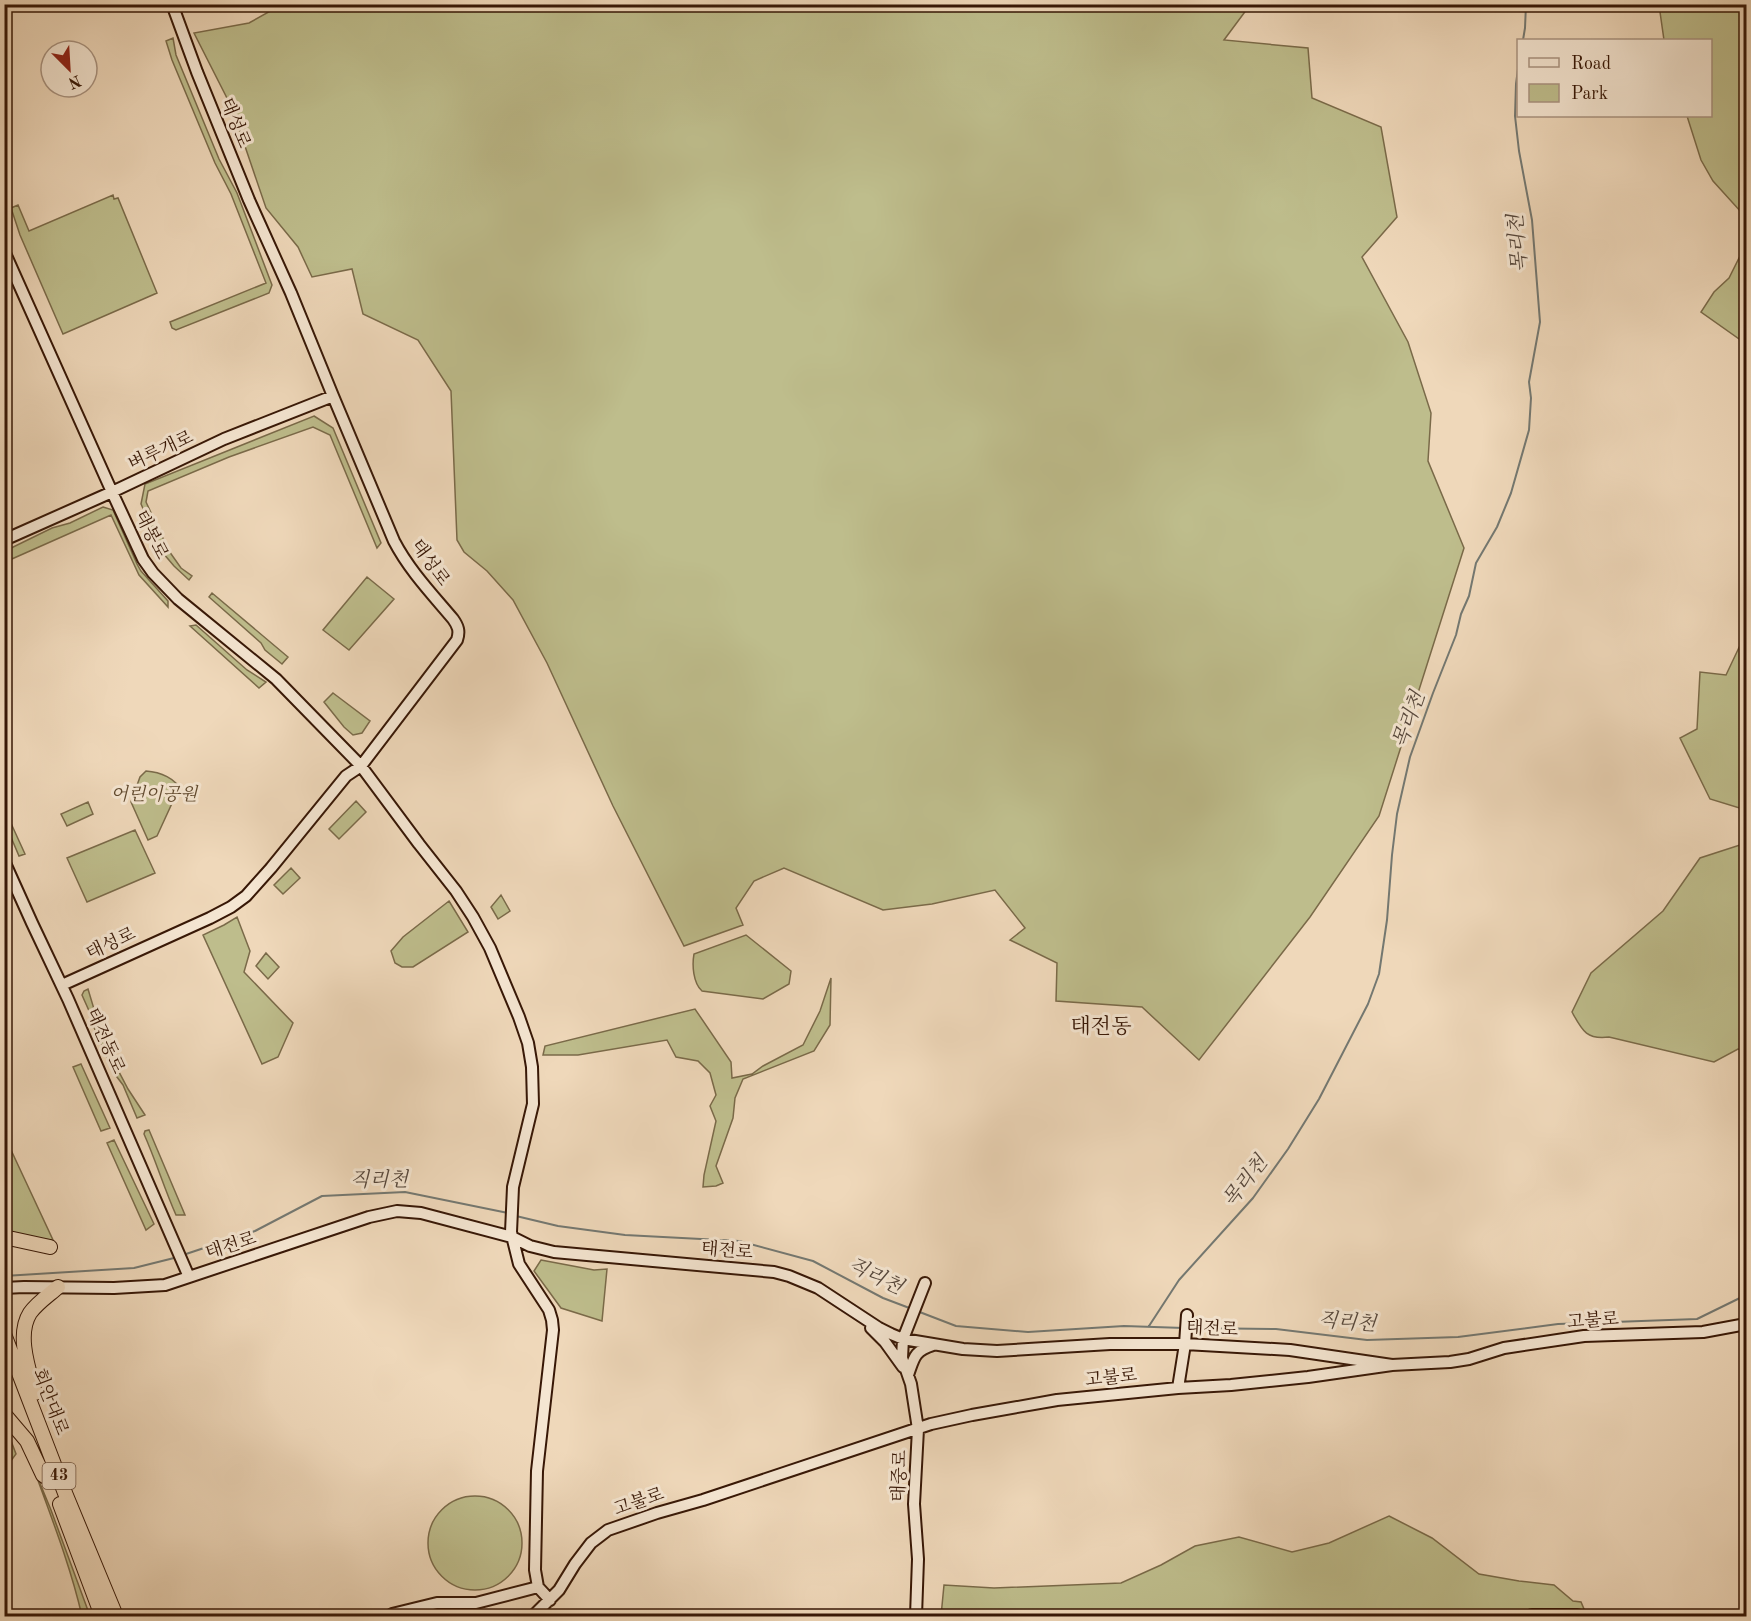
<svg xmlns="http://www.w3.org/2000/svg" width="1751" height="1621" viewBox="0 0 1751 1621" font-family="'Old Standard TT','Noto Serif KR',serif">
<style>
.green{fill:#bebd8c;stroke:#7a6a49;stroke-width:1.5}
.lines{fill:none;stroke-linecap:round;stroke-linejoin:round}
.stream{stroke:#747871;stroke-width:2}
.secondary-casing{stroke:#371706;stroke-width:14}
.highway-casing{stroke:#371706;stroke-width:16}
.secondary{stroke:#f5e6d2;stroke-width:10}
.highway{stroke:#efd8ba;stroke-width:14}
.labels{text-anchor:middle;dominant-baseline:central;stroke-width:6;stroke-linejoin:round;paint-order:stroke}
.shield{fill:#f5e6d2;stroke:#705543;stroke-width:1.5}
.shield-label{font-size:16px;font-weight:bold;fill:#371706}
.street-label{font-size:18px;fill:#371706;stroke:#f5e6d2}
.park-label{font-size:18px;font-style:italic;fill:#60492e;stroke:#f5e6d2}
.water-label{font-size:20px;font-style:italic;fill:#56473c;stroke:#f5e6d2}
.quarter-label{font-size:21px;fill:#371706;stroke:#f5e6d2}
</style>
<rect width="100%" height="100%" fill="#efd8ba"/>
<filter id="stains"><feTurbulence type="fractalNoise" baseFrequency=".00333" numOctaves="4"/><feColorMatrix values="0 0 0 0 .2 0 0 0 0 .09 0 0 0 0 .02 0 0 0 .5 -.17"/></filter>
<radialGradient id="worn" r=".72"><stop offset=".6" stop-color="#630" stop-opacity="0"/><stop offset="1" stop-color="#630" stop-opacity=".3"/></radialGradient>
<!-- green -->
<path class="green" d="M 281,5 L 1250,5 L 1224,40 L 1308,48 L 1312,98 L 1381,127 L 1397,217 L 1362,257 L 1408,342 L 1431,413 L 1428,461 L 1464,548 L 1379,816 L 1310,917 L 1199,1060 L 1142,1007 L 1056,1001 L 1057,963 L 1010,940 L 1025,928 L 995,890 L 932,904 L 883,910 L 784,868 L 754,881 L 736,908 L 743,925 L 684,946 L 613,806 L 547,663 L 513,600 L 487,571 L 464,552 L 457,540 L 451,391 L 418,340 L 363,314 L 352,269 L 312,277 L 298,247 L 266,208 L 232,108 L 194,33 L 249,23 Z
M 1659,5 L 1746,5 L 1746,234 L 1742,213 L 1713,181 L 1701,160 L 1687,116 L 1710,116 L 1710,40 L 1664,40 Z
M 173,38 L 176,55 L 219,159 L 237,193 L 272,285 L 269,293 L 176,330 L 172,328 L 170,322 L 266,283 L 231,194 L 215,163 L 172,60 L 166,41 Z
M 113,195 L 114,199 L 118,198 L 157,293 L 63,334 L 20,235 L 11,208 L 18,205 L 29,231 Z
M 1746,244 L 1746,341 L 1742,341 L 1701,312 L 1714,292 L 1729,278 Z
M 314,416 L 333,428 L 381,543 L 377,548 L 330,435 L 313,427 L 229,457 L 148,491 L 146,502 L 169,551 L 181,568 L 192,576 L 189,580 L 174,566 L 163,553 L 141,504 L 145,484 Z
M 103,507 L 113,510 L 137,564 L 141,571 L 168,601 L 168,607 L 139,575 L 111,515 L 5,562 L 5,551 L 52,528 L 70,523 Z
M 367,577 L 394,599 L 349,650 L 323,630 Z
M 212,593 L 288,657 L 282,664 L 265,650 L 261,643 L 209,597 Z
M 196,625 L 247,670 L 266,682 L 259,688 L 190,626 Z
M 1743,639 L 1746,641 L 1746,810 L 1710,799 L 1680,738 L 1697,729 L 1700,672 L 1726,675 Z
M 333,693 L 370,721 L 362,733 L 353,735 L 344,727 L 324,702 Z
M 146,771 C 160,772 176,778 182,792 L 174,799 L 157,836 L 148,840 L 131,802 L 140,777 Z
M 356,801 L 366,812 L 339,839 L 329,829 Z
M 88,802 L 93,814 L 67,826 L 61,814 Z
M 4,808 L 25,854 L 19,856 L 5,823 Z
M 135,830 L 155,873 L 87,902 L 67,858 Z
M 1746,843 L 1746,1050 L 1738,1049 L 1714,1062 L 1609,1037 C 1586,1040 1582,1030 1572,1012 L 1591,973 L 1663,911 L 1700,858 Z
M 291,868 L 300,878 L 283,894 L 274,885 Z
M 501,895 L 510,911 L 498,919 L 491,907 Z
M 449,901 L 468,932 L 413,967 L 402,967 L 395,963 L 391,951 L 403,937 Z
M 237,917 L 250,951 L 244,972 L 293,1023 L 278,1057 L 262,1064 L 203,935 L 224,925 Z
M 746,935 L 791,971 L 789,984 L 763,999 L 702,991 C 693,983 692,965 694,954 Z
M 266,953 L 279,967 L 268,979 L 256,966 Z
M 831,978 L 830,1025 L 814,1051 L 743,1079 L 735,1098 L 733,1118 L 716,1166 L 723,1183 L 716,1186 L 703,1187 L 704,1175 L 716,1121 L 710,1106 L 716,1095 L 710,1073 L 698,1061 L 676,1057 L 667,1040 L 578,1055 L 543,1055 L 545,1046 L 695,1009 L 731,1062 L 732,1078 L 752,1074 L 763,1066 L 803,1045 L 820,1011 Z
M 88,989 L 94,1009 L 94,1024 L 128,1089 L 145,1115 L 137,1118 L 123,1085 L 114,1073 L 93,1025 L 90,1013 L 82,995 L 84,991 Z
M 81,1064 L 110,1128 L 101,1131 L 73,1067 Z
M 149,1130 L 185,1215 L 176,1215 C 164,1188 156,1161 144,1134 L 145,1131 Z
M 4,1135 L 53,1240 L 38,1239 L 5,1232 Z
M 114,1140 L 154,1224 L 146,1230 L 107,1143 Z
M 541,1260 L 594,1270 L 607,1269 L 602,1321 L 561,1308 L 534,1271 Z
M 5,1425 L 16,1454 L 5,1469 L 4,1469 Z
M 32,1464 L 51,1510 L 90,1616 L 82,1616 C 70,1564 50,1514 32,1464 Z
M428 1543a47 47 0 1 1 94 0a47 47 0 1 1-94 0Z
M 1389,1516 L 1432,1538 L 1479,1574 L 1519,1581 L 1554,1585 L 1573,1601 L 1581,1602 L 1587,1616 L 941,1616 L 944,1585 L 994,1588 L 1121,1583 L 1161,1565 L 1195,1546 L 1239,1537 L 1292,1552 L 1329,1543 Z"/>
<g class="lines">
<!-- stream -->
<path class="stream" d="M 1523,40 L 1525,28 L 1526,4
M 516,1216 L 558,1226 L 625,1235 L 739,1241 L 813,1261 L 883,1298 L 912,1309
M 183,1255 L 255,1231 L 322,1196 L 405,1192 L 508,1213
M 4,1276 L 134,1268 L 178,1257
M 917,1311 L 956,1326 L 1028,1332 L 1124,1326 L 1184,1328
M 1149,1326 L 1179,1280 L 1253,1198 L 1288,1149 L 1319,1099 L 1368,1004 L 1379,974 L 1387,920 L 1392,855 L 1397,814 L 1410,757 L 1433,693 L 1456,635 L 1461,614 L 1469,596 L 1476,563 L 1497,527 L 1511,493 L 1529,430 L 1531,398 L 1529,382 L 1540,322 L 1532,220 L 1519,151 L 1515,116 L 1516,84 L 1518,69
M 1190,1328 L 1276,1329 L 1367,1340 L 1458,1337 L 1558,1324 L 1697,1319 L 1746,1295"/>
<!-- secondary casing -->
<g class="secondary-casing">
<path id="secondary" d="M 4,251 L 112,492 L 143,559 L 153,573 L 178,599 L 276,679 L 361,766 L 419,844 L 456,891 L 473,917 L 490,948 L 519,1017 L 528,1043 L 532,1067 L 533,1104 L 513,1187 L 511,1232 L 519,1264 L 549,1310 L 552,1320 L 553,1330 L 537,1471 L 535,1570 L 538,1587 L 550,1600
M 4,540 L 112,492 L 224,439 L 333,396
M 4,861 L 32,923 L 68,999 L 189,1277
M 62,985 L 210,918 L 231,907 L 246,896 L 271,868 L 346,776 L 361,766 L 457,640 C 460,631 458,626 453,619 C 432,594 409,570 394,541 L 333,396 L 291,293 L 249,200 L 197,72 L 172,4
M 4,1288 L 24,1287 L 114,1288 L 165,1285 L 369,1217 L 397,1211 L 421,1213 L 512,1237 L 530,1246 L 554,1252 L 774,1272 L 789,1276 L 818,1288 L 879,1328 L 891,1334 L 903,1339 L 963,1349 L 997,1351 L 1110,1344 L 1185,1344 L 1290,1350 L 1392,1365
M 871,1328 L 885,1342 L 903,1367
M 908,1375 C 914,1358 914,1351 933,1345
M 1178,1388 L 1185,1344 L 1187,1315
M 392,1614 L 437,1603 L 476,1603 L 538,1587
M 533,1616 L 559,1590 L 575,1564 L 591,1543 L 608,1530 L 657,1513 L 703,1500 L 931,1424 L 972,1415 L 1057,1400 L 1178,1388 L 1231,1385 L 1308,1377 L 1392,1365 L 1450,1362 L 1469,1359 L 1504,1348 L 1584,1336 L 1703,1332 L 1746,1324
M 916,1616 L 918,1559 L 914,1504 L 918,1429 L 911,1384 L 902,1358 L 903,1339 L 925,1283"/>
</g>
<!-- highway casing -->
<g class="highway-casing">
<path id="highway" d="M 4,1237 L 50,1247
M 4,1334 L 65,1493 L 116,1616
M 35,1393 C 29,1370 16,1335 30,1313 C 37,1303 49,1295 58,1287
M 4,1414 L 27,1441 L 43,1475 L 52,1481
M 60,1504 L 102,1616
M 1532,1616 L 1577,1616"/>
</g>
<!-- secondary -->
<use href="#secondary" class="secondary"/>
<!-- highway -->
<use href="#highway" class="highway"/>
</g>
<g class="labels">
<!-- shield labels -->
<rect class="shield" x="42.5" y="1463" width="33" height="26" rx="4.5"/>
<g class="shield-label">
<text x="59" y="1476">43</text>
</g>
<!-- street labels -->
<g class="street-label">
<text transform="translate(235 123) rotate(68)">태성로</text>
<text transform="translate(161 451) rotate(-25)">벼루개로</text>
<text transform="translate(151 535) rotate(63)">태봉로</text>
<text transform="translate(430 563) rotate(54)">태성로</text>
<text transform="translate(111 944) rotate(-25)">태성로</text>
<text transform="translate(105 1041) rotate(66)">태전동로</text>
<text transform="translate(231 1246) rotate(-18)">태전로</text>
<text transform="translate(727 1251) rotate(5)">태전로</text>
<text transform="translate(1593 1321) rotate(-4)">고불로</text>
<text transform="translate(1212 1329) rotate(3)">태전로</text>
<text transform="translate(1111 1378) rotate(-6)">고불로</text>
<text transform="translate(50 1402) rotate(69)">회안대로</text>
<text transform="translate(900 1476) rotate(-88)">태중로</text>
<text transform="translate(639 1502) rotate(-19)">고불로</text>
</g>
<!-- park labels -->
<g class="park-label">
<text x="154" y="795">어린이공원</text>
</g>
<!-- water labels -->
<g class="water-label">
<text transform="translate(1519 243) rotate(-95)">목리천</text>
<text transform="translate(1410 720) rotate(-70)">목리천</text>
<text x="379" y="1181">직리천</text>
<text transform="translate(1246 1182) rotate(-52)">목리천</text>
<text transform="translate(875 1277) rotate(26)">직리천</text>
<text transform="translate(1347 1323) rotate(5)">직리천</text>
</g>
<!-- quarter labels -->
<g class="quarter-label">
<text x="1101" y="1027">태전동</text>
</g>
</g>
<!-- margin -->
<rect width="1751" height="1621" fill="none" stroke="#efd8ba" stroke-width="24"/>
<rect x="6" y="6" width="1739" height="1609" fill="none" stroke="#371706" stroke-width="3"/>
<rect x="12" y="12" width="1727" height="1597" fill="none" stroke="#371706" stroke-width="1.5"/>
<!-- legend -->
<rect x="1517" y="39" width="195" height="78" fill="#f5e6d2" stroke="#a99380" stroke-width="1.5"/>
<rect x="1529" y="58" width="30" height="9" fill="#f5e6d2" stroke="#a99380" stroke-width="1.5"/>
<text x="1571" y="69" font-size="18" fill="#371706">Road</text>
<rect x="1529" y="84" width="30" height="18" fill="#bebd8c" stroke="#a99380" stroke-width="1.5"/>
<text x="1571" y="99" font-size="18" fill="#371706">Park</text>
<!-- north arrow -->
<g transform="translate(69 69) rotate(156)"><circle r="28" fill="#f5e6d2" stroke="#a99380" stroke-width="1.5"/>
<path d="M0-4.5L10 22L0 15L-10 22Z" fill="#8f2418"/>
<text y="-9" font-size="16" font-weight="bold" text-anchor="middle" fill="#371706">N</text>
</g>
<rect width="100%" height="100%" filter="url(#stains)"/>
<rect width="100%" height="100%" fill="url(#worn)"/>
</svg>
